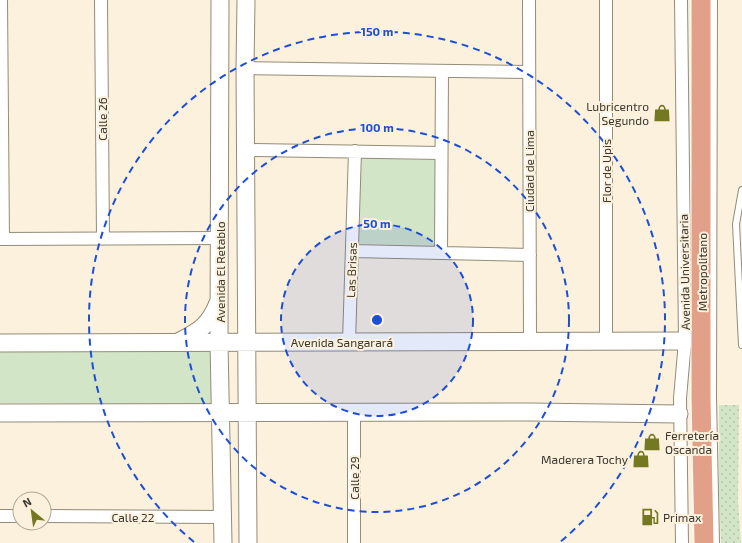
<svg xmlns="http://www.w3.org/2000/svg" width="742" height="543" viewBox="0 0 742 543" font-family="'Exo 2',sans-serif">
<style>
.grass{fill:url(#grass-dots)}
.green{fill:#d2e5c7}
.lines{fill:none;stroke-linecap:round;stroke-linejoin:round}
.lane-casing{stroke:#948b78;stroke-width:8}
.street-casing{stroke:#948b78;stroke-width:14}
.secondary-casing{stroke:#948b78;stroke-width:19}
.primary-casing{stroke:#fff;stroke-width:21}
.lane{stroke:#fff;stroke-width:6}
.street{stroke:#fff;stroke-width:12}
.secondary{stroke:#fff;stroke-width:17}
.primary{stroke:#e3a088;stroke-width:19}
.ring{fill:none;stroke:#1d4ed8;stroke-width:2;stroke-dasharray:7 5}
.labels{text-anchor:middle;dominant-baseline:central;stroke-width:4;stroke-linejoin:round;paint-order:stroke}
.poi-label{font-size:12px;fill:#3b372f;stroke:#fbf1dc;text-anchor:end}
.street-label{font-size:12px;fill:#3b372f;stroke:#fbf1dc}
.centre{fill:#1d4ed8;stroke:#fbf1dc;stroke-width:2}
.ring-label{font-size:12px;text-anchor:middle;font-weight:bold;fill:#1d4ed8;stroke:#fbf1dc;stroke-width:4;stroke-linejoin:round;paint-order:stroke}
</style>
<defs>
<pattern id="grass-dots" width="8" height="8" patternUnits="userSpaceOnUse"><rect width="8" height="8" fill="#d2e5c7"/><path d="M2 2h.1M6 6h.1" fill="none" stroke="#b5c5ab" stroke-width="1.8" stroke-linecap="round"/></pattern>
</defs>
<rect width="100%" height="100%" fill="#fbf1dc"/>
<!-- grass -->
<path class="grass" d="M 719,405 L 739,405 L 738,501 L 741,543 L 721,543 L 719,494 Z"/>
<!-- green -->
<path class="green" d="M 361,158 L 437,160 L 435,246 L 358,244 Z
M 213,349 L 214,404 L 0,403 L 0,351 Z"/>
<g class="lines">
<!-- lane casing -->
<g class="lane-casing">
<path id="lane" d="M 714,0 L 713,398 L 716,543
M 742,190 L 736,224 L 742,345"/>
</g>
<!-- street casing -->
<g class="street-casing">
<path id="street" d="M 1,0 L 3,239
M 101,0 L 103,238
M 529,0 L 530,342
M 681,0 L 685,341 L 680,398 L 682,543
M 245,68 L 529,72
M 246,150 L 441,153
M 0,239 L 220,238
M 352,251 L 530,255
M 441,253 L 442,71
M 349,342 L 355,151
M 606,342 L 606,0
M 0,516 L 20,516
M 44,516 L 222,517
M 354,543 L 354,412"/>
</g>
<!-- secondary casing -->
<g class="secondary-casing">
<path id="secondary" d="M 220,0 L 219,342 L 223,543
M 246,0 L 245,68 L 248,543
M 180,341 C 200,331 210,324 218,303
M 0,343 L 685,341
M 0,413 L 530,412 L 679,414"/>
</g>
<!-- primary casing -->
<g class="primary-casing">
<path id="primary" d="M 701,0 L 701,398 L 704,543"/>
</g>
<!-- lane -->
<use href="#lane" class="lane"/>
<!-- street -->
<use href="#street" class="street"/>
<!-- secondary -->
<use href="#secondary" class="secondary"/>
<!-- primary -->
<use href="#primary" class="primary"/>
</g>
<!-- distance rings -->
<circle cx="377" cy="320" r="96" fill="#1d4ed8" fill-opacity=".12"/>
<g class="ring">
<circle cx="377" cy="320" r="96"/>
<circle cx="377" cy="320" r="192"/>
<path d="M194 542A288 288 0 1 1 560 542"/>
</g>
<!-- icons -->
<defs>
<g id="shop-bare" transform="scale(1.38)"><path d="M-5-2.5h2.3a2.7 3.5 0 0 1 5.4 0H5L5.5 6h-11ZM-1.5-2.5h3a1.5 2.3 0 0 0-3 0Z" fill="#737821" stroke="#fbf1dc" stroke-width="2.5" paint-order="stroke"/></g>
<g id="fuel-bare" transform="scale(1.38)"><path d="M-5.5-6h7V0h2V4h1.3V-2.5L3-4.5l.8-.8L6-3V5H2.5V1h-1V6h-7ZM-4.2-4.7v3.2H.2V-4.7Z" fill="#737821" stroke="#fbf1dc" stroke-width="2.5" paint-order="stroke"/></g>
</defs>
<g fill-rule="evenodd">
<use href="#shop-bare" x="662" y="113"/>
<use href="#shop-bare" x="652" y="442"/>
<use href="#shop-bare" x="641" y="459"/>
<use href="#fuel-bare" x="650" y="517"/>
</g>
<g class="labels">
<!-- poi labels -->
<g class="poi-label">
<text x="649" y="106">Lubricentro<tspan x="649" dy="14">Segundo</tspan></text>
<text x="665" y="435" text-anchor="start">Ferretería<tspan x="665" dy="14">Oscanda</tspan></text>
<text x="628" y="459">Maderera Tochy</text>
<text x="663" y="517" text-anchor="start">Primax</text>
</g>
<!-- street labels -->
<g class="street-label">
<text transform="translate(102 119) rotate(-90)">Calle 26</text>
<text transform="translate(529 171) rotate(-90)">Ciudad de Lima</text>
<text transform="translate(606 171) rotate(-90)">Flor de Upis</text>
<text transform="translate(351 270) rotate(-88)">Las Brisas</text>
<text transform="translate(220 272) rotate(-90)">Avenida El Retablo</text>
<text transform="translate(684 272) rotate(-91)">Avenida Universitaria</text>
<text transform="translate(702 272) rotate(-90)">Metropolitano</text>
<text x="342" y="342">Avenida Sangarará</text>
<text transform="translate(354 478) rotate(-90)">Calle 29</text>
<text x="133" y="517">Calle 22</text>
</g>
</g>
<circle cx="377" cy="320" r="6" class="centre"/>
<g class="ring-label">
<text x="377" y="36">150 m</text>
<text x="377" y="132">100 m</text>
<text x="377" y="228">50 m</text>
</g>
<!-- north arrow -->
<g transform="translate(32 511) rotate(331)"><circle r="19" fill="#fbf1dc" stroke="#aea797"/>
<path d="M0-3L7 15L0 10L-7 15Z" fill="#737821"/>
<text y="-6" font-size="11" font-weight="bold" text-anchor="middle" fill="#3b372f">N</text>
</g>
</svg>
